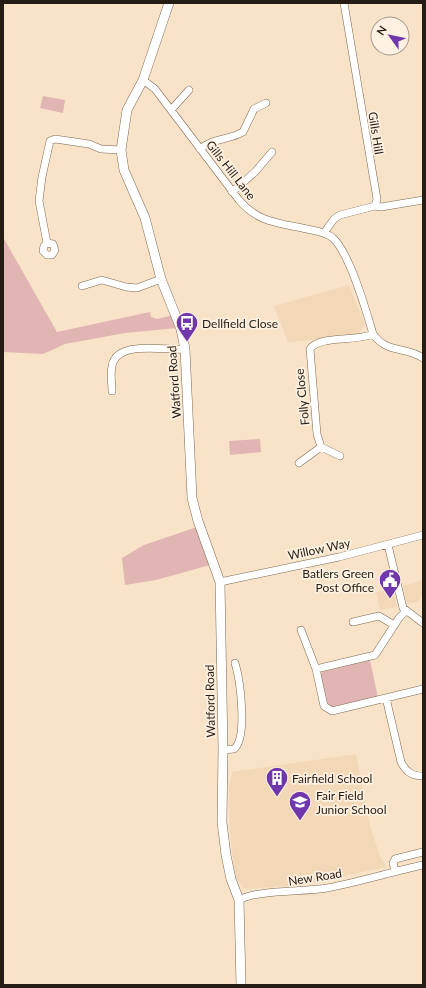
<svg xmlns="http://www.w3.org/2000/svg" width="426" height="988" viewBox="0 0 426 988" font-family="Lato,sans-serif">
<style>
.built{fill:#f2d8b7}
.green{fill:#e0b5b3}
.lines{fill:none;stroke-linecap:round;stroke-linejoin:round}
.minor-casing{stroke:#7b6851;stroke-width:8}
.major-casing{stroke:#7b6851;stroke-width:10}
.minor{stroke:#fff;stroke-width:7}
.major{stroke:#fff;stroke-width:9}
.labels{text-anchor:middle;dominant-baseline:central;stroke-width:3.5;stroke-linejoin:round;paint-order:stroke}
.street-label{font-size:12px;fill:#251d13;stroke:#fef1e1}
.poi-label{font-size:12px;fill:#251d13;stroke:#fef1e1;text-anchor:start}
</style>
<rect width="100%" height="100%" fill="#f8e3c8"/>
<!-- built -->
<path class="built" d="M 349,285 L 365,325 L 357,336 L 288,342 L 274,306 Z
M 423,580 L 423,594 L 418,602 L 407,604 L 403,586 Z
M 393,588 L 397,607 L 380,610 L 376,592 Z
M 356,754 L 370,825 L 379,854 L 386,867 L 302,885 L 244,889 L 235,876 L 230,833 L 229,789 L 232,772 Z"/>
<!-- green -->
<path class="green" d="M 43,96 L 65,100 L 63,113 L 40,108 Z
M 3,237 L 57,332 L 150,312 L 151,317 L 157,319 L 173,315 L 177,328 L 125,333 L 65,344 L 43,354 L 3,352 Z
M 260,439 L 261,452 L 230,455 L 229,441 Z
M 197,527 L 210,565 L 156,580 L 125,585 L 122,558 L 144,545 Z
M 370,660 L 378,698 L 331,707 L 326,704 L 320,675 L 322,672 Z"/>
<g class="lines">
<!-- minor casing -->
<g class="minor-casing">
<path id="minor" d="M 344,3 L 377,199 L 375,206
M 143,80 L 155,89 L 239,200 C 258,223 280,223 307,229 C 316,231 326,232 333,238 C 350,254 366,310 373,334 C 387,354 405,346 423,358
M 171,110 L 189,90
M 200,149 C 213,138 229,140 243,132 L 254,109 L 266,103
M 232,192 L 255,172 L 272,152
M 375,206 L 381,207 L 423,200
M 324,233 L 334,219 L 340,215 L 375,206
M 47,243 L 44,246 L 43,251 L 47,255 L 52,255 L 55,250 L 53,244 L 47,243 L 39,201 L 42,177 L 50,141 L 55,139 L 89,144 L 101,149 L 121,150
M 82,286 L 102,280 L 126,287 L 137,288 L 161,279
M 112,391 C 112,383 110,374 112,366 C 117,339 167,351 185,349
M 340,456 L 321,447 L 317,434 L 310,349 C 320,335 356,342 373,334
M 299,463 L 321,447
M 388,545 L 403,608 L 423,623
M 220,582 L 339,557 L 423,535
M 406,611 L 399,618 L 375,655 L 316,669 L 324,706 L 332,711 L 423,689
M 353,622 L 379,616 L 394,625
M 301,630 L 316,669
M 386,698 L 401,762 C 406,772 412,776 423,776
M 223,750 L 234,749 C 248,738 240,679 235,663
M 395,871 L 393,863 L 395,859 L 423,852
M 239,900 C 255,890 304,892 327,888 C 359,882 391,872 423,865"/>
</g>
<!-- major casing -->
<g class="major-casing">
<path id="major" d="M 169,3 L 143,80 L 127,110 L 121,150 L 124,170 L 145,218 L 161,279 L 181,329 L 185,349 L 192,498 L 198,521 L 220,582 L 223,750 L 222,822 L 226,855 L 231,879 L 239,900 L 241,985"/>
</g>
<!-- minor -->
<use href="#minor" class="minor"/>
<!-- major -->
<use href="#major" class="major"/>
</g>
<!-- icons -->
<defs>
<g id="bus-pin" transform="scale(1.15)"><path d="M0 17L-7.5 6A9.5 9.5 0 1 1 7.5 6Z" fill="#7037ad" stroke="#fef1e1"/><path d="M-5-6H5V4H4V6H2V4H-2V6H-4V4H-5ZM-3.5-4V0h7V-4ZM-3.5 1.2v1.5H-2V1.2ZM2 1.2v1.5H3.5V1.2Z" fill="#fff"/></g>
<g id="civic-pin" transform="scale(1.15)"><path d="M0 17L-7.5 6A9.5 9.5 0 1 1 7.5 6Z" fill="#7037ad" stroke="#fef1e1"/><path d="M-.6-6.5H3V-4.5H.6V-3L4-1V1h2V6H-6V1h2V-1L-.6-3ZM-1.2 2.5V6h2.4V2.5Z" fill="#fff"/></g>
<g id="building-pin" transform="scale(1.15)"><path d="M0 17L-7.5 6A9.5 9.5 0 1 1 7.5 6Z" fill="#7037ad" stroke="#fef1e1"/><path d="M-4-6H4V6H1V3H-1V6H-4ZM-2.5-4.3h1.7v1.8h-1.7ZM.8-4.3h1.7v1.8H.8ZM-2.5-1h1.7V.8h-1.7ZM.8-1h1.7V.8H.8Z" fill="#fff"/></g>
<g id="school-pin" transform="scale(1.15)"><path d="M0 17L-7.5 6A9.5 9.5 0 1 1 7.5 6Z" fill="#7037ad" stroke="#fef1e1"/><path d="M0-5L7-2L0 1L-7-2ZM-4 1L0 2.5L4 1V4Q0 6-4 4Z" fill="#fff"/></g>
</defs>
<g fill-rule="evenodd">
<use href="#bus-pin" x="187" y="323"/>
<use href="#civic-pin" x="390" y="580"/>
<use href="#building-pin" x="277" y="778"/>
<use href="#school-pin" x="300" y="802"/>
</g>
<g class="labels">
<!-- street labels -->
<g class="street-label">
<text transform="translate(376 133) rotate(81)">Gills Hill</text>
<text transform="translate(231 170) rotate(52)">Gills Hill Lane</text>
<text transform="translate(174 382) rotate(-94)">Watford Road</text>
<text transform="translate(302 397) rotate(-96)">Folly Close</text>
<text transform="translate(319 549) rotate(-12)">Willow Way</text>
<text transform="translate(210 701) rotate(-91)">Watford Road</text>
<text transform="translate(315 877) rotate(-9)">New Road</text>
</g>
<!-- poi labels -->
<g class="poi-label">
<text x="202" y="323">Dellfield Close</text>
<text x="374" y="573" text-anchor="end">Batlers Green<tspan x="374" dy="14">Post Office</tspan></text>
<text x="292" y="778">Fairfield School</text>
<text x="316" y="795">Fair Field<tspan x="316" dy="14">Junior School</tspan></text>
</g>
</g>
<!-- border -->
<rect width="426" height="988" fill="none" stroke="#251d13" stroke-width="8"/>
<!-- north arrow -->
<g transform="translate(390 36) rotate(303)"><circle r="19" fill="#fef1e1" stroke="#a79c8f"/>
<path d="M0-3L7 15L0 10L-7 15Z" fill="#7037ad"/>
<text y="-6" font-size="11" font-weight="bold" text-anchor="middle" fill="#251d13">N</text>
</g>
</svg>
